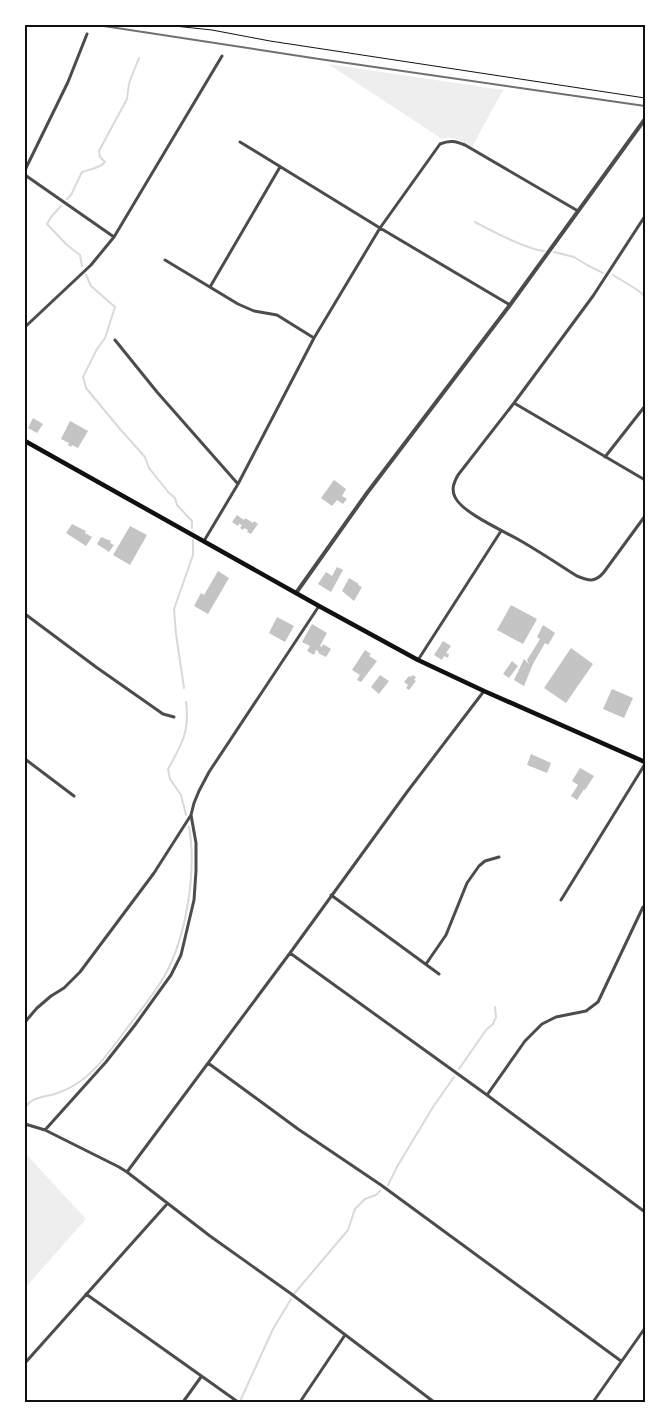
<svg xmlns="http://www.w3.org/2000/svg" width="670" height="1427" viewBox="0 0 670 1427" font-family="Overpass,sans-serif">
<style>
.green{fill:#eee}
.lines{fill:none;stroke-linecap:round;stroke-linejoin:round}
.stream{stroke:#d9d9d9;stroke-width:2}
.building{fill:#c4c4c4}
.path{stroke:#111;stroke-width:1}
.minor{stroke:#4c4c4c;stroke-width:3}
.tertiary{stroke:#4c4c4c;stroke-width:4}
.secondary{stroke:#111;stroke-width:4.5}
.rail{stroke:#707070;stroke-width:2}
.neatline{fill:none;stroke:#111;stroke-width:2}
</style>
<rect width="100%" height="100%" fill="#fff"/>
<!-- green -->
<path class="green" d="M 328,64 L 503,90 L 472,147 C 462,142 453,135 442,139 Z
M 25,1153 L 86,1219 L 25,1288 Z"/>
<g class="lines">
<!-- stream -->
<path class="stream" d="M 67,199 L 71,195 L 82,172 C 90,169 99,169 105,162 L 100,157 L 99,151 L 127,99 L 129,83 L 139,58
M 61,206 L 51,217 L 47,224 L 67,245 L 80,255 L 82,266
M 475,222 C 492,231 525,249 544,251
M 554,252 L 574,257 L 587,265 L 603,273
M 86,275 L 91,286 L 115,307 L 105,338 L 97,349 L 83,377 L 86,388 L 120,429 L 145,457 L 149,468 L 169,493 L 175,498 L 177,505 L 192,521 L 192,528
M 613,275 L 636,289 L 645,296
M 184,688 L 176,634 L 174,609 L 193,555 L 193,540
M 186,702 C 190,731 182,744 168,769 L 170,779 L 181,795 L 186,815
M 459,1069 L 486,1030 L 493,1024 L 496,1017 L 495,1007
M 25,1108 C 27,1106 28,1103 30,1102 C 36,1097 48,1096 55,1094 C 64,1091 74,1086 82,1080 C 99,1067 112,1048 125,1031 C 138,1013 154,995 165,975 C 186,937 197,871 189,827
M 388,1185 L 398,1165 L 433,1107 L 454,1077
M 293,1295 L 348,1230 L 355,1209 L 365,1199 L 376,1195 L 380,1191
M 241,1399 L 273,1329 L 291,1299"/>
</g>
<!-- building -->
<path class="building" d="M 33,418 L 43,424 L 37,433 L 28,428 Z
M 70,421 L 88,431 L 78,448 L 72,445 L 71,447 L 68,445 L 69,443 L 61,439 Z
M 334,480 L 346,489 L 342,496 L 347,499 L 343,504 L 337,500 L 332,506 L 321,498 Z
M 237,515 L 244,520 L 245,518 L 253,523 L 254,521 L 258,524 L 251,534 L 247,532 L 248,530 L 244,528 L 243,530 L 240,528 L 242,525 L 239,524 L 238,526 L 232,522 Z
M 72,524 L 86,531 L 85,533 L 92,537 L 86,546 L 66,533 Z
M 130,526 L 147,535 L 130,565 L 113,555 Z
M 101,537 L 111,541 L 110,543 L 114,545 L 109,552 L 97,544 Z
M 337,567 L 343,570 L 331,592 L 318,584 L 326,572 L 332,576 Z
M 218,571 L 229,578 L 208,614 L 194,606 L 201,593 L 204,595 Z
M 349,578 L 359,584 L 358,585 L 362,587 L 354,601 L 342,591 Z
M 511,605 L 537,619 L 523,644 L 497,630 Z
M 277,617 L 294,626 L 285,642 L 269,633 Z
M 312,624 L 327,633 L 320,646 L 322,647 L 323,644 L 331,649 L 326,657 L 318,653 L 319,652 L 316,650 L 314,655 L 307,651 L 310,646 L 302,642 Z
M 543,625 L 555,633 L 548,645 L 545,643 L 533,664 L 524,686 L 514,680 L 524,659 L 529,664 L 527,660 L 540,639 L 537,637 Z
M 443,641 L 451,646 L 446,653 L 449,654 L 448,658 L 444,656 L 442,660 L 434,655 Z
M 571,648 L 593,664 L 566,703 L 544,688 Z
M 365,650 L 371,654 L 369,656 L 377,661 L 361,682 L 357,680 L 360,675 L 352,670 Z
M 512,661 L 518,666 L 509,678 L 503,674 Z
M 380,675 L 389,681 L 379,694 L 371,687 Z
M 412,675 L 416,677 L 414,680 L 416,681 L 409,690 L 406,688 L 408,685 L 404,682 L 409,676 L 411,677 Z
M 612,689 L 633,698 L 624,718 L 603,709 Z
M 531,754 L 551,763 L 547,773 L 527,765 Z
M 580,768 L 594,776 L 585,790 L 584,789 L 577,800 L 571,796 L 578,785 L 572,781 Z"/>
<g class="lines">
<!-- path -->
<path class="path" d="M 165,25 L 212,30 L 270,41 L 645,98"/>
<!-- minor -->
<path class="minor" d="M 240,142 L 380,228 L 510,305
M 25,170 L 68,82 L 87,34
M 25,175 L 114,237
M 645,216 L 593,296 L 514,403 L 458,475 C 454,482 451,489 455,497 C 462,513 506,532 521,541 C 540,552 558,564 577,576 C 589,581 595,583 604,572 L 645,516
M 165,260 L 238,304 L 254,311 L 277,315 L 314,338
M 210,287 L 280,167
M 25,327 L 91,265 L 114,237 L 222,56
M 115,340 L 157,392 L 238,484
M 514,403 L 645,480
M 605,457 L 645,406
M 204,541 L 238,484 L 314,338 L 380,228 L 440,144 C 450,140 455,141 465,145 L 578,211
M 25,614 L 96,667 L 163,714 L 174,717
M 418,660 L 501,531
M 25,759 L 74,796
M 331,895 L 439,974
M 561,900 L 645,764
M 290,953 L 487,1095 L 645,1212
M 426,964 L 446,935 L 467,883 L 479,866 L 485,861 L 499,857
M 25,1022 L 37,1008 L 51,996 L 64,988 L 80,972 L 154,873 L 191,815 L 194,803 L 199,791 L 209,772 L 319,606
M 208,1063 L 298,1129 L 381,1185 L 621,1361
M 487,1095 L 525,1041 L 542,1024 L 556,1017 L 586,1011 L 598,1002 L 643,907
M 25,1124 L 45,1130 L 119,1167 L 127,1172 L 210,1236 L 290,1293 L 434,1402
M 45,1130 L 106,1062 L 135,1025 L 171,975 L 181,955 L 194,900 L 196,871 L 196,843 L 191,815
M 127,1172 L 290,953 L 407,792 L 484,691
M 86,1294 L 238,1402
M 25,1363 L 167,1204
M 183,1402 L 201,1377
M 300,1402 L 345,1335
M 593,1402 L 645,1328"/>
<!-- tertiary -->
<path class="tertiary" d="M 296,593 L 367,493 L 510,305 L 645,119"/>
<!-- secondary -->
<path class="secondary" d="M 25,441 L 319,606 L 418,660 L 484,691 L 645,762"/>
<!-- rail -->
<path class="rail" d="M 97,25 L 319,59 L 645,106"/>
</g>
<!-- border -->
<rect width="670" height="1427" fill="none" stroke="#ffffff" stroke-width="52"/>
<rect x="26" y="26" width="618" height="1375" class="neatline"/>
</svg>
